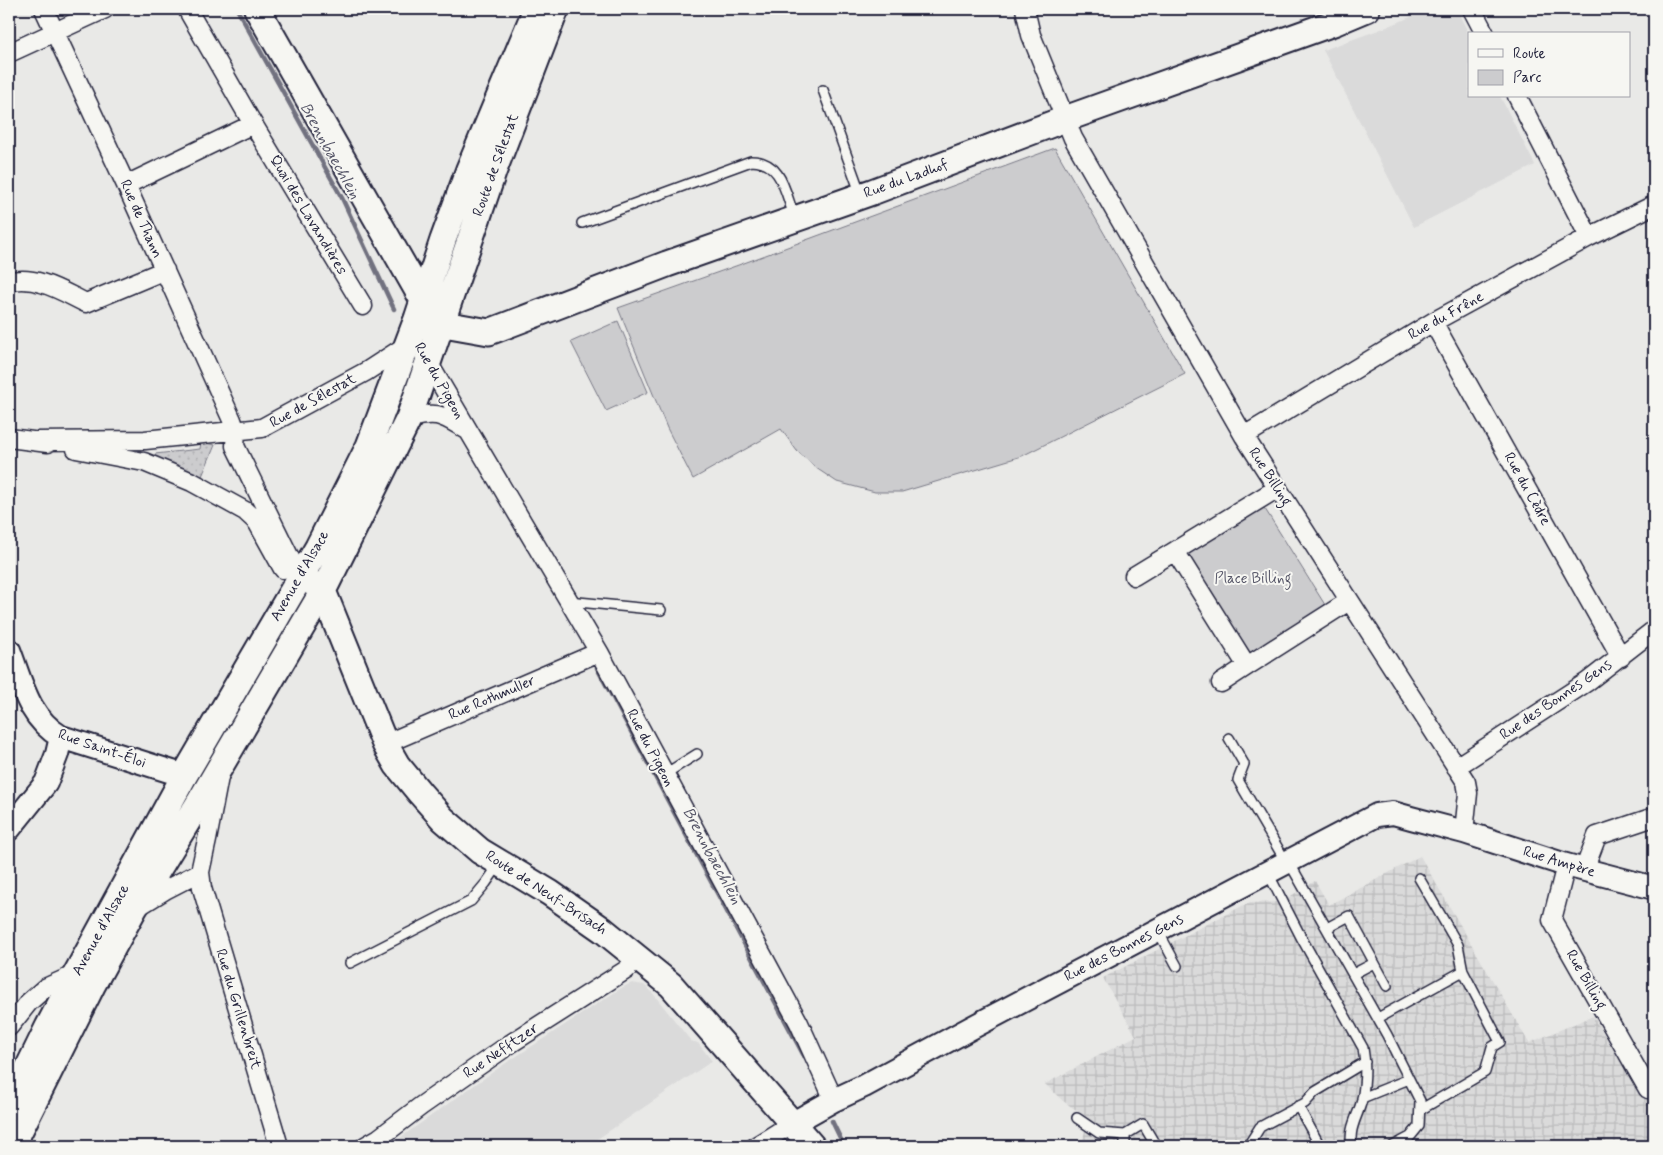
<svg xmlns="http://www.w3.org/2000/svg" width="1663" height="1155" viewBox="0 0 1663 1155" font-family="Mynerve,sans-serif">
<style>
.built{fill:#dadada}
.industrial{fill:url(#industrial-grid)}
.grass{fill:url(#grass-dots);stroke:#777784}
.green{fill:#ccccce;stroke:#777784}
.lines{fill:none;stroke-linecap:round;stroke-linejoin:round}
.stream{stroke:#71717f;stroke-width:4.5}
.service-casing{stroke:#22223b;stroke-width:12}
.minor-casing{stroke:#22223b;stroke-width:21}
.tertiary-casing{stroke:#22223b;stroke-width:26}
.secondary-casing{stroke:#22223b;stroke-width:29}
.service{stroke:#f6f6f2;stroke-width:9}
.minor{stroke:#f6f6f2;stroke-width:18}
.tertiary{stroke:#f6f6f2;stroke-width:22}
.secondary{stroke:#f6f6f2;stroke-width:25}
.labels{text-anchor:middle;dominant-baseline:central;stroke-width:4;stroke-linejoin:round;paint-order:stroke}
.street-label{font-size:15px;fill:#22223b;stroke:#f6f6f2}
.park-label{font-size:15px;fill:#555567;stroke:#f6f6f2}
.water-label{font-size:16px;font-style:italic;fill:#565668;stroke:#f6f6f2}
</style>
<defs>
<pattern id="industrial-grid" width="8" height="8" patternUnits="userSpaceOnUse" patternTransform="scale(1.25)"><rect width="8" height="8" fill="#dadada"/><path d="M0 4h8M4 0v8" fill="none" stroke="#bbbbbc"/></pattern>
<pattern id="grass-dots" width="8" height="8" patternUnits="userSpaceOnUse" patternTransform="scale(1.25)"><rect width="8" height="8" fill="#ccccce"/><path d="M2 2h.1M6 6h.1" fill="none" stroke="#afafb2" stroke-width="1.8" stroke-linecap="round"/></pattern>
</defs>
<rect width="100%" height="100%" fill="#e9e9e7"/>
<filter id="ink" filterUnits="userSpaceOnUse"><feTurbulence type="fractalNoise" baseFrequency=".02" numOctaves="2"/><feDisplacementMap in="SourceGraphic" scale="10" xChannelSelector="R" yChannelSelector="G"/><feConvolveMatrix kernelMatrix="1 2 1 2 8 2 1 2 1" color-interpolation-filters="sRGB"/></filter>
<g filter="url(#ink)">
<!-- built -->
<path class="built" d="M 1429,9 L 1456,9 L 1469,34 L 1469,96 L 1500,96 L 1535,165 L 1414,227 L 1323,50 L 1387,27 Z
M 632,983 L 644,985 L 651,991 L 691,1041 L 698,1043 L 712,1061 L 587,1146 L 440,1146 L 437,1142 L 431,1146 L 401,1146 L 397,1140 L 500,1067 L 623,987 Z"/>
<!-- industrial -->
<path class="industrial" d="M 1420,856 L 1529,1043 L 1593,1016 L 1642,1098 L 1654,1092 L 1654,1146 L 1076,1146 L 1083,1139 L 1088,1118 L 1063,1101 L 1045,1084 L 1136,1036 L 1103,978 L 1248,903 L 1281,902 L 1315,881 L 1329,905 Z"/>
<!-- grass -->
<path class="grass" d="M 201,442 L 215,445 L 200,481 L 154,459 L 155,454 L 200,449 Z"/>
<!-- green -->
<path class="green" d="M 1055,148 L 1185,374 L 1022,456 L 902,492 L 875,492 L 837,482 L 816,468 L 797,451 L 781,429 L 693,479 L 667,428 L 618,308 L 744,263 Z
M 618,321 L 648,392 L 606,411 L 571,342 Z
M 1261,507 L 1265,509 L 1327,608 L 1248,656 L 1184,559 L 1186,550 Z"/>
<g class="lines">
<!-- stream -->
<path class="stream" d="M 237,9 L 342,198 L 394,309
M 597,668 L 804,1056
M 832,1121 L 844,1146"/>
<!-- service casing -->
<g class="service-casing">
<path id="service" d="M 823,90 L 861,195
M 582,223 L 751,161 C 782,161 785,192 794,216
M 568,601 L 661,610
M 1229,738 L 1244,764 L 1238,780 L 1286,862
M 665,774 L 697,754
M 1289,862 L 1387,1035 L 1420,1101 L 1419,1126 L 1410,1137 L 1393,1146
M 1268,873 L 1301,937 L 1363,1048 C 1366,1064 1365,1083 1362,1100 C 1358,1116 1348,1129 1352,1146
M 1419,878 L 1458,945 L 1463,971
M 1327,928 L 1349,916 L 1387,986
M 1158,931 L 1177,966
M 350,963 L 471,901 L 486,883 L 500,863
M 1353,974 L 1374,963
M 1378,1018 L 1463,971 L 1500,1042 L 1492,1047 L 1485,1072 L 1420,1110
M 1362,1098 L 1409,1079
M 1298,1106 L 1320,1146
M 1077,1118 L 1099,1133 L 1125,1135
M 1125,1146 L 1125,1135 L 1143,1124 L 1156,1146
M 1248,1146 L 1260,1127 L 1305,1103 L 1315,1092 L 1365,1062"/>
</g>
<!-- minor casing -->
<g class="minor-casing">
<path id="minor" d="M 44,9 L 126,185 L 232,420 L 236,431 L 235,446 L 292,562 L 302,575
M 187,9 L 253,124 L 363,306
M 1025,9 L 1031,35 L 1073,138 L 1244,436 L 1466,782 L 1468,793 L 1464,832
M 1472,9 L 1485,34
M 9,53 L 105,9
M 1517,96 L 1589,237
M 126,185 L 253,124
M 9,282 C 35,274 63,292 86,303 L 165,270
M 1433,322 L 1621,657
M 425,357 L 599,652 L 799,1023 L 834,1100
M 409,418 C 439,411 441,415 467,430
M 1244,436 L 1433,322 L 1589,237 L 1654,205
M 9,438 L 48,443
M 37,441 L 145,440 L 262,428 L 367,371 L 407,345
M 76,449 L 144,462 L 192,482 L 245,511 L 257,522 L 283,569
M 1278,488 L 1175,551 L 1247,666 L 1349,601
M 1134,576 L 1175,551
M 1221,683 L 1247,666
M 385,744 L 599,652
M 1456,767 L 1587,682 L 1654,630
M 219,777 L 207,840 L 200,872 L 202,888 L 279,1146
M 1566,865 L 1552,920 L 1648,1089
M 1584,870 L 1597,836 L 1654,817
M 139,906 L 165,890 L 200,872
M 9,1027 L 29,1002 L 45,988 L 76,974
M 365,1146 L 379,1138 L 421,1106 L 510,1044 L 626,970 L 639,958
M 756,1146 L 793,1123"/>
</g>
<!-- tertiary casing -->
<g class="tertiary-casing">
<path id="tertiary" d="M 9,650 C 22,684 28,717 61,737 L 185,776
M 9,829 L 46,783 L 57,754 L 61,737
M 793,1123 L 834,1100 L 864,1086 L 971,1028 L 1377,815 L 1393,813 L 1411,818 L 1464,832 L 1566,865 L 1654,888"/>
</g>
<!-- secondary casing -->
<g class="secondary-casing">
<path id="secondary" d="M 257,9 L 423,300 L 430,308
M 427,321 L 489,332 L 667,264 L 872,192 L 1065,119 L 1336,22 L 1367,9
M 314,584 L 323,591 L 385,744 L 397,765 L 420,793 L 443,819 L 480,851 L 550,893 L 603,930 L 671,985 L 812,1146
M 9,1107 L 48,1027 L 76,974 L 183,778 L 318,547 L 369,446 L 417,319 L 443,240 L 469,169 L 536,9
M 12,1146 L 93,984 L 134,909 L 200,801 L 323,591 L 409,418 L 494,170 L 556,9"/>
</g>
<!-- service -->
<use href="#service" class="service"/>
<!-- minor -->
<use href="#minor" class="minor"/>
<!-- tertiary -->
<use href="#tertiary" class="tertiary"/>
<!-- secondary -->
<use href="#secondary" class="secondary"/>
</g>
</g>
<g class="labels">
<!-- street labels -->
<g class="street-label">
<text transform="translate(496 165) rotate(-70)">Route de Sélestat</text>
<text transform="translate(906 179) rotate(-20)">Rue du Ladhof</text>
<text transform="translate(308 215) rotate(59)">Quai des Lavandières</text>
<text transform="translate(141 219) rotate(66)">Rue de Thann</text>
<text transform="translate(1446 316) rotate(-29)">Rue du Frêne</text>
<text transform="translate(439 381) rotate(60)">Rue du Pigeon</text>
<text transform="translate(313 401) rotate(-29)">Rue de Sélestat</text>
<text transform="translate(1270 477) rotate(57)">Rue Billing</text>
<text transform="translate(1527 489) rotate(61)">Rue du Cèdre</text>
<text transform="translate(300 576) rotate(-60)">Avenue d'Alsace</text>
<text transform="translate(492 698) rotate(-23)">Rue Rothmuller</text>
<text transform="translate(1556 700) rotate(-34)">Rue des Bonnes Gens</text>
<text transform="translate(650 748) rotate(62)">Rue du Pigeon</text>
<text transform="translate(102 749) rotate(19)">Rue Saint-Éloi</text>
<text transform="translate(1559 862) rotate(17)">Rue Ampère</text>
<text transform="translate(546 893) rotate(33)">Route de Neuf-Brisach</text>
<text transform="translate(101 930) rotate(-61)">Avenue d'Alsace</text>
<text transform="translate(1124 948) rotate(-27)">Rue des Bonnes Gens</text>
<text transform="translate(1586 980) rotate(60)">Rue Billing</text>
<text transform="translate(238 1009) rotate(73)">Rue du Grillenbreit</text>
<text transform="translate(501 1051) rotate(-34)">Rue Nefftzer</text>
</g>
<!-- park labels -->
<g class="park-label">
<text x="1253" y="579">Place Billing</text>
</g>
<!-- water labels -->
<g class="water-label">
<text transform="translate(330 151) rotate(61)">Brennbaechlein</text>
<text transform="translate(712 856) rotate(62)">Brennbaechlein</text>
</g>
</g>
<!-- margin -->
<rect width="1663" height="1155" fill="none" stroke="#f6f6f2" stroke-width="30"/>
<rect x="15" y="15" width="1633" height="1125" fill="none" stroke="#22223b" stroke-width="2" filter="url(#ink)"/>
<!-- legend -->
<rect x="1468" y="32" width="162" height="65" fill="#f6f6f2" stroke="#a1a1a9"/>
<rect x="1478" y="49" width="25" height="8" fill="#f6f6f2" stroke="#a1a1a9"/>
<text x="1513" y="58" font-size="15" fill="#22223b">Route</text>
<rect x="1478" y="70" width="25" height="15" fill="#ccccce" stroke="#a1a1a9"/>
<text x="1513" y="82" font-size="15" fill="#22223b">Parc</text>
</svg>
